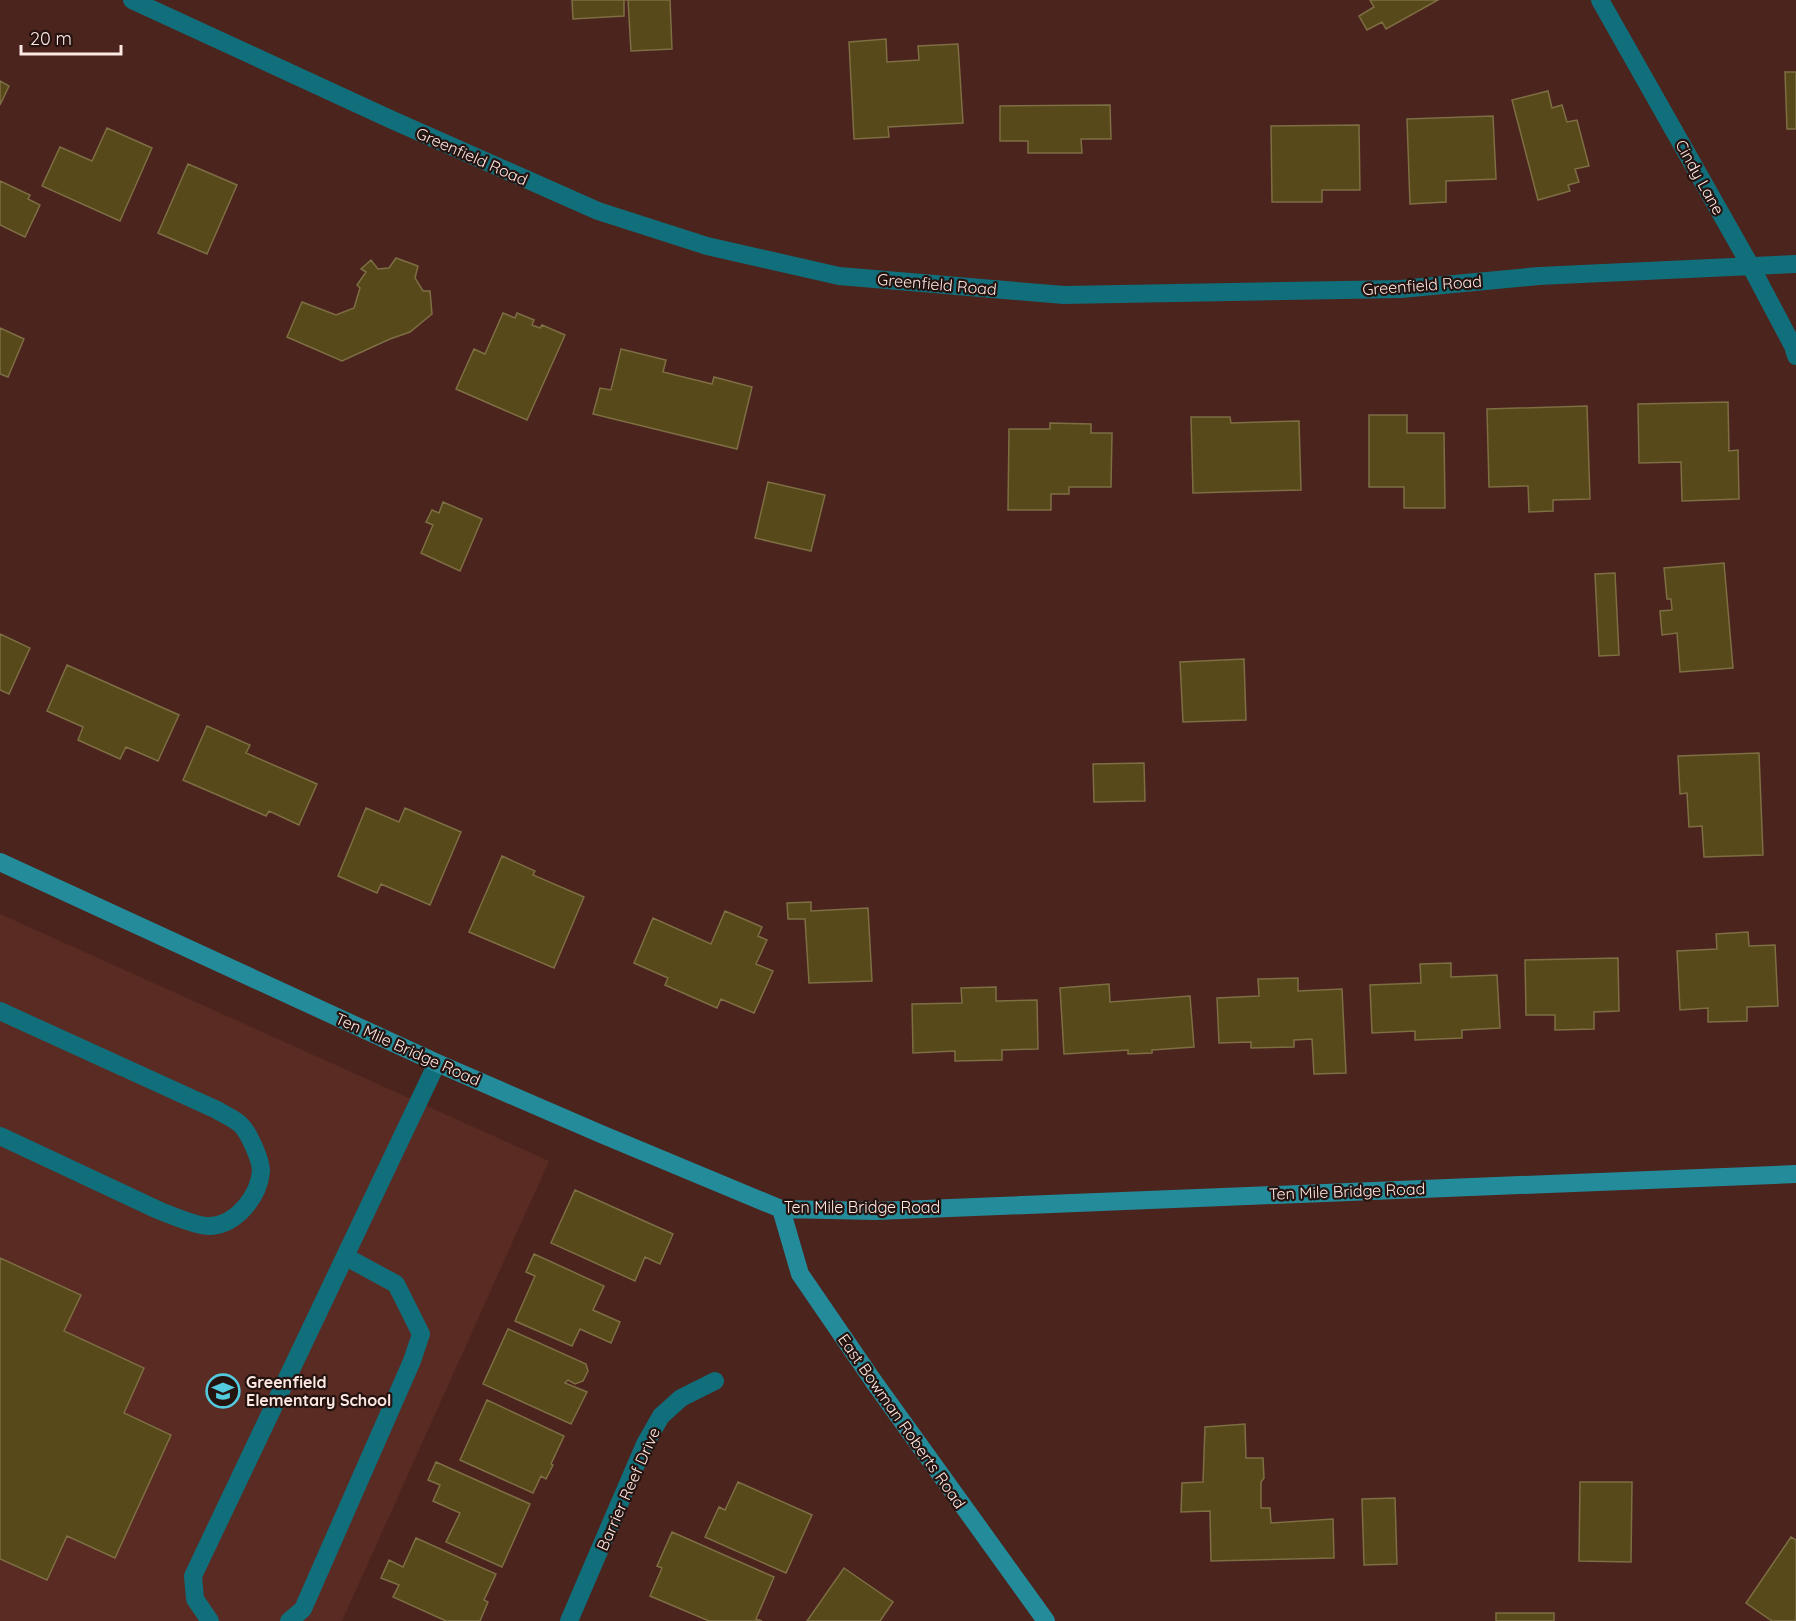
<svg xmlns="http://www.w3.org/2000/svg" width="1796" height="1621" viewBox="0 0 1796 1621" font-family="Quicksand,sans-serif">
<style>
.built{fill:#5a2b23}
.building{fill:#58491b;stroke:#7d6e44;stroke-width:1.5}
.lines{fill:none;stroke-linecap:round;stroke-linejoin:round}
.lane{stroke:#116e7b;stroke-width:18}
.street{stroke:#116e7b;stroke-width:18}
.secondary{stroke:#248b9b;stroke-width:18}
.labels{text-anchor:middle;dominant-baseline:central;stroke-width:4.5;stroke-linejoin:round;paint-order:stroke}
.street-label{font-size:16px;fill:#fee8e4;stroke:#251310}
.poi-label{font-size:16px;font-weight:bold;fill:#fee8e4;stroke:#251310;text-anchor:start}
</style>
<rect width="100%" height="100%" fill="#4b241d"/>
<!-- built -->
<path class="built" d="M 0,914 L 549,1161 L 342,1621 L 0,1621 Z"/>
<!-- building -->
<path class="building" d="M 572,0 L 670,0 L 672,49 L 631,51 L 628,0 L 624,0 L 624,16 L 573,19 Z
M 1370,0 L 1438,0 L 1386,29 L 1382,22 L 1367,30 L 1359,16 L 1374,7 Z
M 886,39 L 887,62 L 919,60 L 918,46 L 958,44 L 963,123 L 888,127 L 889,137 L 854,139 L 849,42 Z
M 1785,72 L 1796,72 L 1796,129 L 1787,129 Z
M 0,81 L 9,86 L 0,105 Z
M 1548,91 L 1552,108 L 1562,105 L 1567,122 L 1577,120 L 1589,166 L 1575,169 L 1579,182 L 1568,185 L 1570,191 L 1538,200 L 1512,100 Z
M 1110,105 L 1111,139 L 1081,139 L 1082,153 L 1028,153 L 1028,141 L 1000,141 L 1000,106 Z
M 1493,116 L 1496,179 L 1446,181 L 1446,202 L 1410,204 L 1407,119 Z
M 1359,125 L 1360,190 L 1322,190 L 1322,202 L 1272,202 L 1271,126 Z
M 107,128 L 152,148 L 120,221 L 42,186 L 60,147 L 92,161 Z
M 188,164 L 237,185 L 207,254 L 158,233 Z
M 0,181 L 30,195 L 28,199 L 40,205 L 25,237 L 0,225 Z
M 396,258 L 418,266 L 415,278 L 423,291 L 430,291 L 432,314 L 410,332 L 390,339 L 342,361 L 287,337 L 302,302 L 336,315 L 354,308 L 360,288 L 357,285 L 366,272 L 361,269 L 371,260 L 378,269 L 389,268 Z
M 503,313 L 515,318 L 517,313 L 534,320 L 532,325 L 540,328 L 542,325 L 565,335 L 527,420 L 456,389 L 474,349 L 485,354 Z
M 0,328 L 24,339 L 8,377 L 0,374 Z
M 621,349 L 666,360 L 663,372 L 712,384 L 714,377 L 752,387 L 737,449 L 593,414 L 600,388 L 611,390 Z
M 1728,402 L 1729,451 L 1738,450 L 1739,499 L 1682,501 L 1681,462 L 1639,463 L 1638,404 Z
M 1587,406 L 1590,499 L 1553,500 L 1553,511 L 1529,512 L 1528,486 L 1489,487 L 1487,409 Z
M 1369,415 L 1407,415 L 1407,433 L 1444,433 L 1445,508 L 1404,508 L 1404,487 L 1369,487 Z
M 1191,417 L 1230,417 L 1231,423 L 1299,421 L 1301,490 L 1193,493 Z
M 1050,423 L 1091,424 L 1091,433 L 1112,433 L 1111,487 L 1069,487 L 1069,494 L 1051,494 L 1051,510 L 1008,510 L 1009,429 L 1050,429 Z
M 768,482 L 825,495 L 811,551 L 755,538 Z
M 443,502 L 482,519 L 460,571 L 421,553 L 433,525 L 426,522 L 432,510 L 439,513 Z
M 1724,563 L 1733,668 L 1680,672 L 1677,633 L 1662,635 L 1660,611 L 1672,610 L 1671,599 L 1667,599 L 1664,568 Z
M 1615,573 L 1619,655 L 1599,656 L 1595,574 Z
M 0,634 L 30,648 L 9,694 L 0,690 Z
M 1244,659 L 1246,720 L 1183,722 L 1180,662 Z
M 67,665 L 179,715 L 158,761 L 126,747 L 120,759 L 78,740 L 83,727 L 47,711 Z
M 207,726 L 250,745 L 246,753 L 317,784 L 299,825 L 269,811 L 266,816 L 183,780 Z
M 1759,753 L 1763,855 L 1704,857 L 1702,826 L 1689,827 L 1687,793 L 1680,794 L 1678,756 Z
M 1144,763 L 1145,801 L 1094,802 L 1093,764 Z
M 366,808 L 399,822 L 405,808 L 461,832 L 430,905 L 381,884 L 377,893 L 338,876 Z
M 502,856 L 535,871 L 533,875 L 584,897 L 554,968 L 469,932 Z
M 811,902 L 811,911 L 868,908 L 872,981 L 809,983 L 805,919 L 788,919 L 787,903 Z
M 725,911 L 762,927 L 758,936 L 767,940 L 756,964 L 773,971 L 754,1013 L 721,999 L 717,1008 L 665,985 L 668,978 L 634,963 L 653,918 L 711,944 Z
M 1748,932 L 1749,946 L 1775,945 L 1778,1006 L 1747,1007 L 1747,1021 L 1708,1022 L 1708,1008 L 1680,1010 L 1677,951 L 1717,949 L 1716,934 Z
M 1618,958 L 1619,1011 L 1594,1012 L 1594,1029 L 1555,1030 L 1555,1015 L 1526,1015 L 1525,960 Z
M 1451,963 L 1451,977 L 1497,975 L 1500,1028 L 1462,1030 L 1462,1038 L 1415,1040 L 1415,1031 L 1372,1033 L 1370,985 L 1421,983 L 1420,964 Z
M 1298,978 L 1298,991 L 1342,989 L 1346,1073 L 1314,1074 L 1312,1039 L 1294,1040 L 1294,1047 L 1251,1048 L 1251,1042 L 1219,1043 L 1217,998 L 1259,996 L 1258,979 Z
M 1109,984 L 1110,1002 L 1190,996 L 1194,1047 L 1152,1050 L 1152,1053 L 1128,1054 L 1128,1050 L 1064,1054 L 1060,988 Z
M 996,987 L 996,1001 L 1037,1000 L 1038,1049 L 1002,1050 L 1002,1060 L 955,1061 L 955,1051 L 913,1053 L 912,1004 L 962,1003 L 961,988 Z
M 575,1190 L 673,1234 L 660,1264 L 645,1257 L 635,1281 L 551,1243 Z
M 534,1254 L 604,1286 L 593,1310 L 620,1322 L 611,1343 L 580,1329 L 572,1346 L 515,1321 L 535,1276 L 526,1272 Z
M 0,1258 L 81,1295 L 64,1331 L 144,1368 L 124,1413 L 171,1435 L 115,1558 L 67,1536 L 47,1580 L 0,1559 Z
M 508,1329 L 586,1364 L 588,1371 L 583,1381 L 575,1384 L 568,1380 L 565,1383 L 587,1392 L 571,1424 L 483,1384 Z
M 487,1400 L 564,1436 L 551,1464 L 553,1465 L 546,1479 L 541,1476 L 533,1493 L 460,1460 Z
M 1245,1424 L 1246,1458 L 1263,1458 L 1264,1478 L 1261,1482 L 1261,1508 L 1270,1508 L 1271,1523 L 1333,1519 L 1334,1558 L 1211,1561 L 1210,1511 L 1181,1512 L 1182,1483 L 1203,1482 L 1205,1427 Z
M 436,1462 L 530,1504 L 502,1567 L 446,1542 L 460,1513 L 433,1501 L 440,1485 L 428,1480 Z
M 738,1482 L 812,1515 L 786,1573 L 705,1537 L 719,1507 L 725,1510 Z
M 1580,1482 L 1632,1482 L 1631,1562 L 1579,1561 Z
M 1395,1498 L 1397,1564 L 1364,1565 L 1362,1499 Z
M 672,1532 L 774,1577 L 756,1619 L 762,1621 L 709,1621 L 650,1596 L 662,1568 L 657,1566 Z
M 1791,1537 L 1796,1540 L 1796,1621 L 1772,1621 L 1746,1603 Z
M 416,1538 L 496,1574 L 484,1600 L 488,1602 L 480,1621 L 446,1621 L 393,1597 L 399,1585 L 381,1578 L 389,1560 L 403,1567 Z
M 844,1568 L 893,1602 L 880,1621 L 807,1621 Z
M 1496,1613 L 1554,1613 L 1554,1621 L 1496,1621 Z"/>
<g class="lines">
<!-- lane -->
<path class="lane" d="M 0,1011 L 217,1110 C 225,1115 235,1119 241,1125 C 249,1133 261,1160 261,1171 C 259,1196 237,1224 211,1226 C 199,1227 170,1215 158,1210 L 0,1136
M 210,1621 L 195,1599 L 193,1576 L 437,1063
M 289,1621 L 303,1609 L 412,1361 L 421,1334 L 396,1284 L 346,1257"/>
<!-- street -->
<path class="street" d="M 132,0 L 390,119 L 598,211 L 707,246 L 839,276 L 1064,295 L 1401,289 L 1539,276 L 1796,264
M 1600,0 L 1750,265 L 1793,346 L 1796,356
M 569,1621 L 645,1444 L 661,1416 L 681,1398 L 715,1381"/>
<!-- secondary -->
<path class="secondary" d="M 0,862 L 437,1063 L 601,1134 L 781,1209 L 876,1211 L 1796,1174
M 781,1209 L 800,1274 L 874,1382 L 1046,1621"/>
</g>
<!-- icons -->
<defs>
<g id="school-ring" transform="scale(1.725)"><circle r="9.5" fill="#251310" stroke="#54cade" stroke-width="1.5"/><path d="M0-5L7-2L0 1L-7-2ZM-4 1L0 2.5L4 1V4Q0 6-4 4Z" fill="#54cade"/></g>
</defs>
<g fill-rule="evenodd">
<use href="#school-ring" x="223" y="1391"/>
</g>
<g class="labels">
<!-- street labels -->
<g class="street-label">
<text transform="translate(472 156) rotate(24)">Greenfield Road</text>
<text transform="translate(1700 177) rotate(61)">Cindy Lane</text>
<text transform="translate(937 284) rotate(5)">Greenfield Road</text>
<text transform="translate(1422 285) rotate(-4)">Greenfield Road</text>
<text transform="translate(408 1049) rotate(24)">Ten Mile Bridge Road</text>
<text transform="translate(1347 1191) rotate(-2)">Ten Mile Bridge Road</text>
<text x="862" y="1207">Ten Mile Bridge Road</text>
<text transform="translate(902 1421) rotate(55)">East Bowman Roberts Road</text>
<text transform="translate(628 1489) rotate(-66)">Barrier Reef Drive</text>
</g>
<!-- poi labels -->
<g class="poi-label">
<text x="246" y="1382">Greenfield<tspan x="246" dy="18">Elementary School</tspan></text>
</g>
</g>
<!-- scale -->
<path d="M21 45v9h100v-9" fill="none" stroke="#fee8e4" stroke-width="3"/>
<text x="30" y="45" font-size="18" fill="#fee8e4" stroke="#251310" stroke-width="4.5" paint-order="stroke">20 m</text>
</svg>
